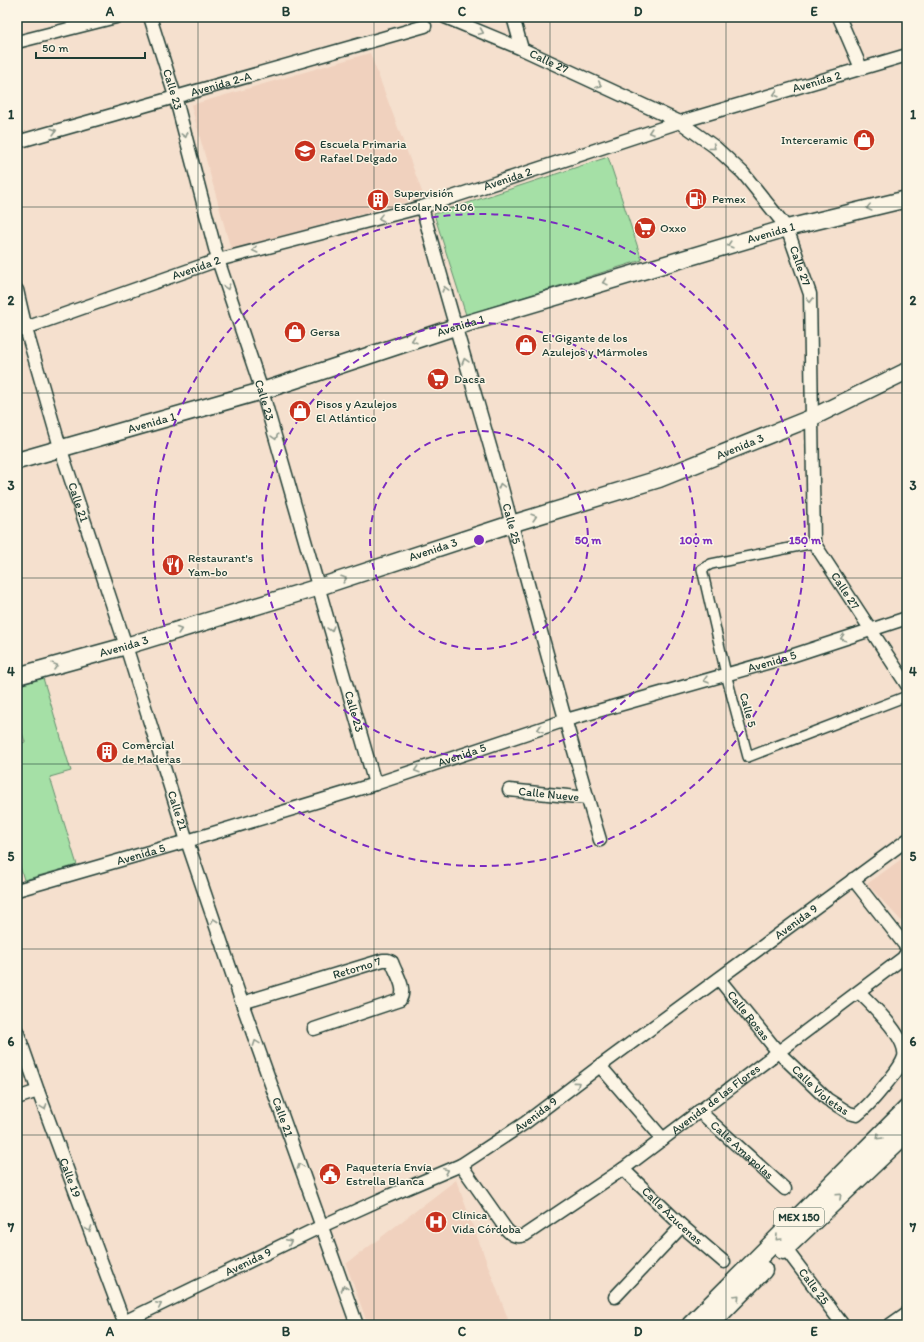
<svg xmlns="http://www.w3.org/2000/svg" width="924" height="1342" viewBox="0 0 924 1342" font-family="Itim,sans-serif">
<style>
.built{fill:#f0d1be}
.green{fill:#a5e0a6;stroke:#628e6d}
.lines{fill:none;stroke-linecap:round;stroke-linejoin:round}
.pedestrian-casing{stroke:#1f3d34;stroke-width:12}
.minor-casing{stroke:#1f3d34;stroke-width:15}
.secondary-casing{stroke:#1f3d34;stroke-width:19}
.primary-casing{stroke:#1f3d34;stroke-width:21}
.pedestrian{stroke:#fcf5e5;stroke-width:9}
.minor{stroke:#fcf5e5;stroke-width:12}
.secondary{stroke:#fcf5e5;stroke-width:16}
.primary{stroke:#fcf5e5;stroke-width:18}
.oneway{stroke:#8e998c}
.grid{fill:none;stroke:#1f3d34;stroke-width:1;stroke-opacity:0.55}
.ring{fill:none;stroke:#7b2cbf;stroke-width:2;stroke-dasharray:7 5}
.labels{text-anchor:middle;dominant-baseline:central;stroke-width:3;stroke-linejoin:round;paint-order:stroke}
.shield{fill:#fcf5e5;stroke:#617469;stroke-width:1}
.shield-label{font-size:11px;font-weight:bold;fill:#1f3d34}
.street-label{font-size:12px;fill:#1f3d34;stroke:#fcf5e5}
.poi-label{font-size:12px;fill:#1f3d34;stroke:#fcf5e5;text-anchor:start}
.centre{fill:#7b2cbf;stroke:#fcf5e5;stroke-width:2}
.ring-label{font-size:12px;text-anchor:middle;font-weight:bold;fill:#7b2cbf;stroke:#fcf5e5;stroke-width:3;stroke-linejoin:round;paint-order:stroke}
.neatline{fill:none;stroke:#1f3d34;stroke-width:1.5}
.grid-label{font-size:13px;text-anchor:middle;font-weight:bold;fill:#1f3d34}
</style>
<rect width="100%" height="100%" fill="#f5e0ce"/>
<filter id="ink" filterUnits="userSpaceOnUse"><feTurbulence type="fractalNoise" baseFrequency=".025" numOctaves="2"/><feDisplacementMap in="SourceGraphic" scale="8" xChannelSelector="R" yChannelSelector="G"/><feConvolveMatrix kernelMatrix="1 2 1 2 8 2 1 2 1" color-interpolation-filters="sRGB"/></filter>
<g filter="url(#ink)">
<!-- built -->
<path class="built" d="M 370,53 L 424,197 L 231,250 L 191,105 Z
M 907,855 L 907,927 L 867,884 Z
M 456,1180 L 508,1319 L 496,1325 L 368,1325 L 346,1264 Z"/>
<!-- green -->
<path class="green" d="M 608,157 L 642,260 L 466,315 L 434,214 Z
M 43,678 L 71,771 L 50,777 L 77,865 L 24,880 L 17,856 L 17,745 L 25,742 L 17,717 L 17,686 Z"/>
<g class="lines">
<!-- pedestrian casing -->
<g class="pedestrian-casing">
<path id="pedestrian" d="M 814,543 L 711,564 L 702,569 L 726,674 L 748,757 L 907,696"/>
</g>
<!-- minor casing -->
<g class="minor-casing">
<g id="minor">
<path id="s1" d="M 150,17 L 175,96 L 218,260 L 262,391 L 375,784"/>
<path id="s2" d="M 445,17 L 522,49 L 680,122 L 715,147 L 743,173 L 787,228 L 810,294 L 814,543 L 907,685"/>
<path d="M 513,17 L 522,49"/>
<path d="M 839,17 L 861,68"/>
<path d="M 17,42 L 116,17"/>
<path id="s3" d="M 17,142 L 425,26"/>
<path id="s4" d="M 422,207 C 447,299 474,390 500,481 C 533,601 564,721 600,840"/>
<path id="s5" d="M 17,290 L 26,329 L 60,447 L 126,646 L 187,841 L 242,1003 L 357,1325"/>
<path id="s6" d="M 17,331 L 218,260 L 422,207 L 680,122 L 907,55"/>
<path id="s7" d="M 509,790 L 587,798"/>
<path d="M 853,879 L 907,948"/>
<path id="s8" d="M 17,890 L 187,841 L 375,784 L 566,720 L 788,657 L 907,618"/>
<path id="s9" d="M 719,979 L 778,1052 L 827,1099 L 849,1113 L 857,1115 C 869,1106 878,1094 887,1083 C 893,1075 901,1067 904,1057 C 908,1038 872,1005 859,992"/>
<path id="s10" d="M 242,1003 L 383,960 L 388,960 L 392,962 C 396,974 407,988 400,1000 L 314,1029"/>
<path id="s11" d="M 17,1031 L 38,1091 L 125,1325"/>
<path d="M 600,1066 L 663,1139"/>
<path d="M 17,1098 L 38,1091"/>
<path id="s12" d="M 699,1111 L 785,1189"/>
<path id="s13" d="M 461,1165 L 506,1229 C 511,1235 517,1238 525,1235 L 623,1169 L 903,958 L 907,952"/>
<path id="s14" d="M 623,1169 L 682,1226 L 724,1262"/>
<path id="s15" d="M 785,1248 L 843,1325"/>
<path d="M 615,1297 L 682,1226"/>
<path id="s16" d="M 124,1322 L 322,1226 L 386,1197 L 461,1165 L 525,1123 L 600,1066 L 907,840"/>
<path d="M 890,1325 L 907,1313"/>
</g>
</g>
<!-- secondary casing -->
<g class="secondary-casing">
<g id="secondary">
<path id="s17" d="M 17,461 L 262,391 L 455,327 L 787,228 L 907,199"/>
<path id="s18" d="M 17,676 L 126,646 L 319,587 L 511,524 L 659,479 L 811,418 L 907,371"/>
</g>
</g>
<!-- primary casing -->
<g class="primary-casing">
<path id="primary" d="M 783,1250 L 907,1132
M 691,1325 L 907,1109
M 709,1325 L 763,1270"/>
</g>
<!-- pedestrian -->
<use href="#pedestrian" class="pedestrian"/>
<!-- minor -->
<use href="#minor" class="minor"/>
<!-- secondary -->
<use href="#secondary" class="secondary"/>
<!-- primary -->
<use href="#primary" class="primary"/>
</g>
<!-- one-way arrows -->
<defs><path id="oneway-chevron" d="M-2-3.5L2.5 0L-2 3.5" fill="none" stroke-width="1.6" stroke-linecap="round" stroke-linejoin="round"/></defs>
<g class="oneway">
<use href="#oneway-chevron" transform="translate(481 32) rotate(22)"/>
<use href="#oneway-chevron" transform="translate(599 85) rotate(25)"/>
<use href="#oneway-chevron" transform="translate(776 94) rotate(163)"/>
<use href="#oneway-chevron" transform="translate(54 131) rotate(-16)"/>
<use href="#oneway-chevron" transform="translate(651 132) rotate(162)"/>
<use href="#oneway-chevron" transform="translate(185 135) rotate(75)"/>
<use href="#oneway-chevron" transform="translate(713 147) rotate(38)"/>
<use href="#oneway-chevron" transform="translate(869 208) rotate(166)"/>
<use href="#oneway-chevron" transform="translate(381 218) rotate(166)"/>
<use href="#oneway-chevron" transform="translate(730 245) rotate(163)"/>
<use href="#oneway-chevron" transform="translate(255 250) rotate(166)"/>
<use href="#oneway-chevron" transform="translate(605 282) rotate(163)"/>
<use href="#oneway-chevron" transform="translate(227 287) rotate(72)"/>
<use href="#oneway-chevron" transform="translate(445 289) rotate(-105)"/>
<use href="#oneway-chevron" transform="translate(810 300) rotate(89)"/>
<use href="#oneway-chevron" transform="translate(414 340) rotate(162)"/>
<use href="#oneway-chevron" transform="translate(465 361) rotate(-106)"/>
<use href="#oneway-chevron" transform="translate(275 437) rotate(74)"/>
<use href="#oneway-chevron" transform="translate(501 486) rotate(-105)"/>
<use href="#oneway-chevron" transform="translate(534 517) rotate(-17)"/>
<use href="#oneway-chevron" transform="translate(344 579) rotate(-18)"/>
<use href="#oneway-chevron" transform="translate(331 629) rotate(74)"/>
<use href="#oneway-chevron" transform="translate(179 630) rotate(-17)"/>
<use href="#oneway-chevron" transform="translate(843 638) rotate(162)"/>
<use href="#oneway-chevron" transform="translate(55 666) rotate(-15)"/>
<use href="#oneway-chevron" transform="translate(706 680) rotate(164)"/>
<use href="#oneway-chevron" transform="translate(540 729) rotate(162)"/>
<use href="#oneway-chevron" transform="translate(417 770) rotate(162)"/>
<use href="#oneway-chevron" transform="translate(214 921) rotate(-109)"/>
<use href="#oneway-chevron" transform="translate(256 1043) rotate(-110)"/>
<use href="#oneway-chevron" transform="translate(577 1084) rotate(-37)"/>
<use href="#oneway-chevron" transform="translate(44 1107) rotate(70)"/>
<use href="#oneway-chevron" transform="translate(879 1137) rotate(135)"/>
<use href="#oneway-chevron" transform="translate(300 1166) rotate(-110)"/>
<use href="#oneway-chevron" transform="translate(446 1171) rotate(-23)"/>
<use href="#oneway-chevron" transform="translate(839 1196) rotate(-43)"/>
<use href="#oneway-chevron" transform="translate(89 1229) rotate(70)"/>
<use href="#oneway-chevron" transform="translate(778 1238) rotate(135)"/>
<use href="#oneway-chevron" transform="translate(289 1242) rotate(-26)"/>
<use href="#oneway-chevron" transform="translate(344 1288) rotate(-110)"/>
<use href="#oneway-chevron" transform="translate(737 1297) rotate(-46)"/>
<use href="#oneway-chevron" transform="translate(159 1305) rotate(-26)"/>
</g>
</g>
<!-- grid -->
<path class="grid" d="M 198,17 L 198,1325M 374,17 L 374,1325M 550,17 L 550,1325M 726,17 L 726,1325M 17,207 L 907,207M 17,393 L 907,393M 17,578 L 907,578M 17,764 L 907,764M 17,949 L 907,949M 17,1135 L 907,1135"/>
<!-- distance rings -->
<g class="ring">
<circle cx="479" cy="540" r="109"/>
<circle cx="479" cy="540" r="217"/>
<circle cx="479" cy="540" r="326"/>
</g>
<!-- icons -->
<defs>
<g id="shop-disc" transform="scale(1.15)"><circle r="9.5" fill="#c8321e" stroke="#fcf5e5"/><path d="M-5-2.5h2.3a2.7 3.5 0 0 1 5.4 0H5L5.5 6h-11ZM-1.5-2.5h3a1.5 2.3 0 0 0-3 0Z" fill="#fff"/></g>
<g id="school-disc" transform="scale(1.15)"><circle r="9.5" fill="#c8321e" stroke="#fcf5e5"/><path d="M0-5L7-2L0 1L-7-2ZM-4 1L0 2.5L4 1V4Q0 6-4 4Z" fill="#fff"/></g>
<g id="fuel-disc" transform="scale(1.15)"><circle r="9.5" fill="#c8321e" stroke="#fcf5e5"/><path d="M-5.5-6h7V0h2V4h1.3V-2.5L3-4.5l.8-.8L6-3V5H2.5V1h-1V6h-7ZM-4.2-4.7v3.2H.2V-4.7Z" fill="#fff"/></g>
<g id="building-disc" transform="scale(1.15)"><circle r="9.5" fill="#c8321e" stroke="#fcf5e5"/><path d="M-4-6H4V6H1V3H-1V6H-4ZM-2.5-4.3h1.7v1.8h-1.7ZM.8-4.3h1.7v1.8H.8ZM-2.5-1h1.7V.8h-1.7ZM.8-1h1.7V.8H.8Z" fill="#fff"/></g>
<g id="supermarket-disc" transform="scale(1.15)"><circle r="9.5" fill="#c8321e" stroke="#fcf5e5"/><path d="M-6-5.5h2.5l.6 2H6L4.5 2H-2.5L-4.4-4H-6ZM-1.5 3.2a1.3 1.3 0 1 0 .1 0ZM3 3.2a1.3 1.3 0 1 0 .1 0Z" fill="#fff"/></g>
<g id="restaurant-disc" transform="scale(1.15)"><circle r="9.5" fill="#c8321e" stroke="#fcf5e5"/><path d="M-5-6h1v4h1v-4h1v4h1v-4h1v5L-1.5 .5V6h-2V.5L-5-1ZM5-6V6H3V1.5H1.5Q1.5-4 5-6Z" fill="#fff"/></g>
<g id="civic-disc" transform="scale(1.15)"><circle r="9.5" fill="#c8321e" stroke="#fcf5e5"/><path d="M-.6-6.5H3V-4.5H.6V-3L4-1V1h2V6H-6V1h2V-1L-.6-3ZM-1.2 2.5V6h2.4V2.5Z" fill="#fff"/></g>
<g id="hospital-disc" transform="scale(1.15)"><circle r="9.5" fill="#c8321e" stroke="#fcf5e5"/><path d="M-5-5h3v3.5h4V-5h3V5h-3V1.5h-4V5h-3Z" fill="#fff"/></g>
</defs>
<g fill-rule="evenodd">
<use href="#shop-disc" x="864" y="140"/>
<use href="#school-disc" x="305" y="151"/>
<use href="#fuel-disc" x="696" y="199"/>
<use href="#building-disc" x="378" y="200"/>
<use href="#supermarket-disc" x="645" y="228"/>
<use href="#shop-disc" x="295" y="332"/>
<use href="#shop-disc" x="526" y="345"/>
<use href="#supermarket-disc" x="438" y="379"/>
<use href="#shop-disc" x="300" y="411"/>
<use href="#restaurant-disc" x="173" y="565"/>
<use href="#building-disc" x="107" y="752"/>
<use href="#civic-disc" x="330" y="1174"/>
<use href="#hospital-disc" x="436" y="1222"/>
</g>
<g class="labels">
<!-- shield labels -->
<rect class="shield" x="774" y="1208" width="50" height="18" rx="3"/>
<g class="shield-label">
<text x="799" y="1217">MEX 150</text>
</g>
<!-- street labels -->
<g class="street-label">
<text stroke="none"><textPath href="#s2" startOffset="113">Calle 27</textPath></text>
<text stroke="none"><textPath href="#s6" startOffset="838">Avenida 2</textPath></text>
<text stroke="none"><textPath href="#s3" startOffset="212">Avenida 2-A</textPath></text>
<text stroke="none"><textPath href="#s1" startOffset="76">Calle 23</textPath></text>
<text stroke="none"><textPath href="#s6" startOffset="514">Avenida 2</textPath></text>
<text stroke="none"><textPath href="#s17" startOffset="788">Avenida 1</textPath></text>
<text stroke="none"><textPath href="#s2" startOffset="449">Calle 27</textPath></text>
<text stroke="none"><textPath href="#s6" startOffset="190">Avenida 2</textPath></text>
<text stroke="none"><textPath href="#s17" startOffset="464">Avenida 1</textPath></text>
<text stroke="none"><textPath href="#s1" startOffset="400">Calle 23</textPath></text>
<text stroke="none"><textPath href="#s17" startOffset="140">Avenida 1</textPath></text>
<text stroke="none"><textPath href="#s18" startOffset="759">Avenida 3</textPath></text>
<text stroke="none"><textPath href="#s5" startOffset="221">Calle 21</textPath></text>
<text stroke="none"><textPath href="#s4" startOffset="329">Calle 25</textPath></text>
<text stroke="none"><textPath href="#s18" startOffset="435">Avenida 3</textPath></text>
<text stroke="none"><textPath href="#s2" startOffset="785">Calle 27</textPath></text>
<text stroke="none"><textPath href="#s18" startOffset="111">Avenida 3</textPath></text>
<text stroke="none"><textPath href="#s8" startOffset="789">Avenida 5</textPath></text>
<text transform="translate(748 710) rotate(75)">Calle 5</text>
<text stroke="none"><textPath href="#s1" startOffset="724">Calle 23</textPath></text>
<text stroke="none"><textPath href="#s8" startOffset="465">Avenida 5</textPath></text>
<text stroke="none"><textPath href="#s7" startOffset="40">Calle Nueve</textPath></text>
<text stroke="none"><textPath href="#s5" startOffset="545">Calle 21</textPath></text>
<text stroke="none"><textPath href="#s8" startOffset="129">Avenida 5</textPath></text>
<text stroke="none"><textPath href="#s16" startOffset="786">Avenida 9</textPath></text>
<text stroke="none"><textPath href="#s10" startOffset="120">Retorno 7</textPath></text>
<text stroke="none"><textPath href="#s9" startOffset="47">Calle Rosas</textPath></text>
<text stroke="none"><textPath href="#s9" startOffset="151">Calle Violetas</textPath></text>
<text stroke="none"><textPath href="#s13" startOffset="334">Avenida de las Flores</textPath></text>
<text stroke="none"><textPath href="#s16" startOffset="462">Avenida 9</textPath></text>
<text stroke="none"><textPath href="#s5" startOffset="869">Calle 21</textPath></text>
<text stroke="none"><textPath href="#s12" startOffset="58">Calle Amapolas</textPath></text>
<text stroke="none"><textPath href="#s11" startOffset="156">Calle 19</textPath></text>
<text stroke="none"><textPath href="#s14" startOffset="68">Calle Azucenas</textPath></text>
<text stroke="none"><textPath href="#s16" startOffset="138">Avenida 9</textPath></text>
<text stroke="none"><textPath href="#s15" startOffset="48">Calle 25</textPath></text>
</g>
<!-- poi labels -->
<g class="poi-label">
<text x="848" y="140" text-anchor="end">Interceramic</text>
<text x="320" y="144">Escuela Primaria<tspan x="320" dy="14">Rafael Delgado</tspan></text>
<text x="394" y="193">Supervisión<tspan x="394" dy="14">Escolar No. 106</tspan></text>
<text x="712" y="199">Pemex</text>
<text x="660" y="228">Oxxo</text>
<text x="310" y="332">Gersa</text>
<text x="542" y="338">El Gigante de los<tspan x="542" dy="14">Azulejos y Mármoles</tspan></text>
<text x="454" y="379">Dacsa</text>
<text x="316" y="404">Pisos y Azulejos<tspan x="316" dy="14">El Atlántico</tspan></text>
<text x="188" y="558">Restaurant's<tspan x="188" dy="14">Yam-bo</tspan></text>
<text x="122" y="745">Comercial<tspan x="122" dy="14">de Maderas</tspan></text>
<text x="346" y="1167">Paquetería Envía<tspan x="346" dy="14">Estrella Blanca</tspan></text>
<text x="452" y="1215">Clínica<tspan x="452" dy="14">Vida Córdoba</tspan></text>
</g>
</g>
<circle cx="479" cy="540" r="6" class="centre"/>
<g class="ring-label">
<text x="588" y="544">50 m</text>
<text x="696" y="544">100 m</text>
<text x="805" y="544">150 m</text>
</g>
<!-- margin -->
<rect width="924" height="1342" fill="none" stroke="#fcf5e5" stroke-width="44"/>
<!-- scale -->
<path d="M36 52v6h109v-6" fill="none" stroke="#1f3d34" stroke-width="2"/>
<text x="42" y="52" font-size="12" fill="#1f3d34" stroke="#fcf5e5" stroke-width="3" paint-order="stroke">50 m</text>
<rect x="22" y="22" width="880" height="1298" class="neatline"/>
<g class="grid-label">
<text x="110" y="16">A</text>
<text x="286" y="16">B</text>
<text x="462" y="16">C</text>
<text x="638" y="16">D</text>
<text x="814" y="16">E</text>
<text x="11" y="119">1</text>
<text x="913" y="119">1</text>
<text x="11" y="305">2</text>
<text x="913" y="305">2</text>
<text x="11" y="490">3</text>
<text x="913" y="490">3</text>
<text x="11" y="676">4</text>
<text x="913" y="676">4</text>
<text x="11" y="861">5</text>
<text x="913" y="861">5</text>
<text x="11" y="1046">6</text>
<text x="913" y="1046">6</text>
<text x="11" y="1232">7</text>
<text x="913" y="1232">7</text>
<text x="110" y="1336">A</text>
<text x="286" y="1336">B</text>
<text x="462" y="1336">C</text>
<text x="638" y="1336">D</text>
<text x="814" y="1336">E</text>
</g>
</svg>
